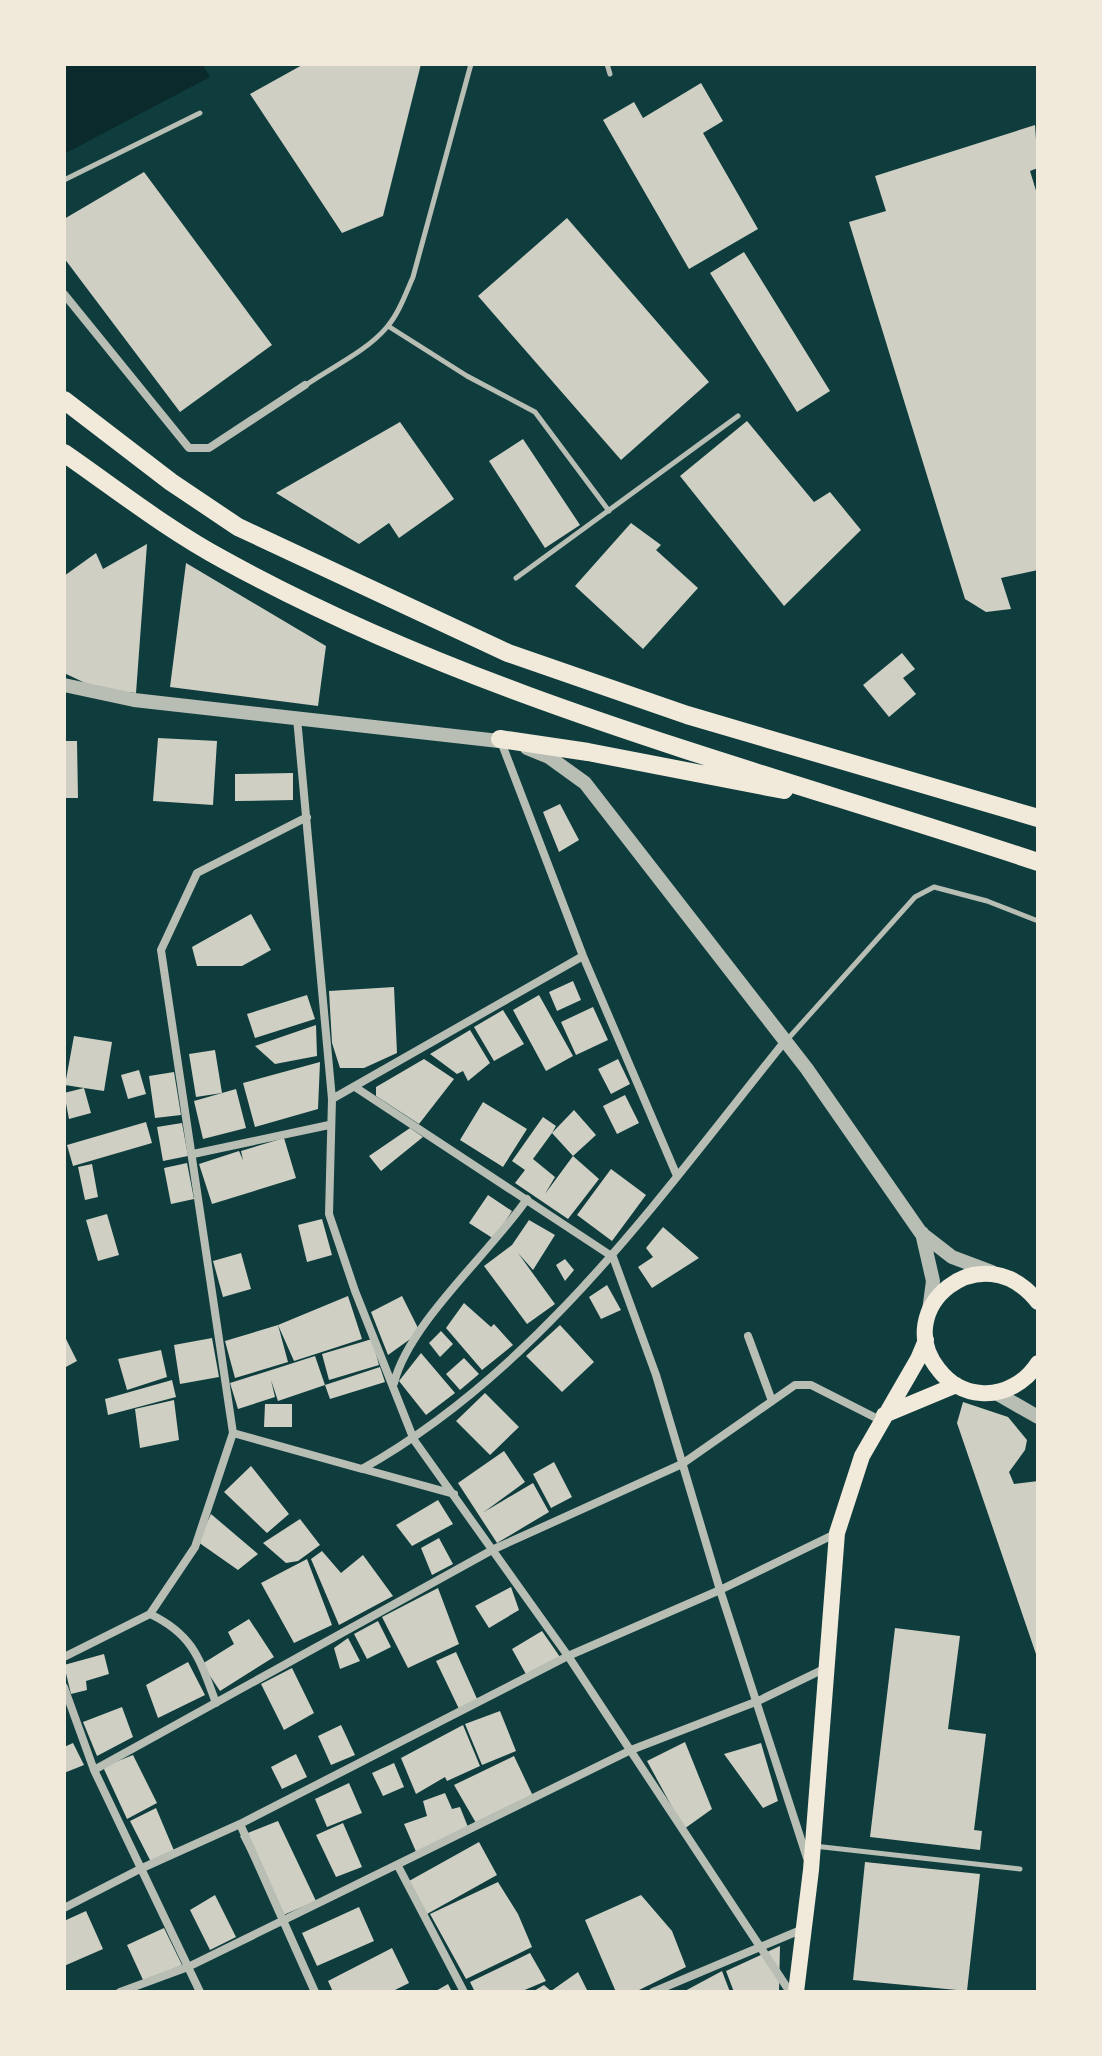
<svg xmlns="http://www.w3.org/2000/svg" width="1102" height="2056" viewBox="0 0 1102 2056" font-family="Arial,sans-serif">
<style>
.water{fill:#0a2a2b}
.building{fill:#cfcfc3}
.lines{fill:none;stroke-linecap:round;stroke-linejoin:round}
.service{stroke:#b8beb3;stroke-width:5}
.minor{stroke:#b8beb3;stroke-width:8}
.tertiary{stroke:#b8beb3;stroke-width:14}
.secondary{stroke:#f1e9da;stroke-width:16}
.trunk{stroke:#f1e9da;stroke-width:18}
</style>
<rect width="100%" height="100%" fill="#0f3d3e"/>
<!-- water -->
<path class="water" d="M 64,64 L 202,64 L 210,77 L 64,154 Z"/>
<!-- building -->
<path class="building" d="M 304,64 L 421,64 L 383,216 L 342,233 L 250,94 Z
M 701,83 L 723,121 L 703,133 L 758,229 L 689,269 L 603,120 L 634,102 L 643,118 Z
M 1035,125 L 1038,168 L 1030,171 L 1038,197 L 1038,570 L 1001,578 L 1011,609 L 986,612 L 965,599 L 849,222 L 886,211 L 875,176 Z
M 144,172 L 272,345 L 180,412 L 64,258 L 64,219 Z
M 567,218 L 709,382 L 621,460 L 478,296 Z
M 744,252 L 830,391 L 797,412 L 710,273 Z
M 747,421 L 814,502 L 830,492 L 861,530 L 784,606 L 680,476 Z
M 400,422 L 454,499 L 399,538 L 389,523 L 359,544 L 276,493 Z
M 523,439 L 580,525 L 545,548 L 489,461 Z
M 631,523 L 661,545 L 656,550 L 698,588 L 643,649 L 575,586 Z
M 147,544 L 136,693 L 98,689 L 64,673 L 64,576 L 96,553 L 103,569 Z
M 186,563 L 326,646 L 318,706 L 170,687 Z
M 902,653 L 915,669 L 903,678 L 916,694 L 889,717 L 863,685 Z
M 158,738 L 217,741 L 213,805 L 153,801 Z
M 64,741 L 77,741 L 78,798 L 64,798 Z
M 293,773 L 293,800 L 235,801 L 235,774 Z
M 560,804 L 579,840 L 559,852 L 543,812 Z
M 251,914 L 271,950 L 242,966 L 197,966 L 192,947 Z
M 573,981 L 581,1000 L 557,1011 L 549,992 Z
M 394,987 L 397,1053 L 364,1068 L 340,1068 L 332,1043 L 329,991 Z
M 307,995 L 315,1019 L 255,1038 L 247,1014 Z
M 539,995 L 573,1056 L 546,1071 L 513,1010 Z
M 593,1007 L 608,1040 L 576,1055 L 561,1022 Z
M 503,1010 L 524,1044 L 494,1061 L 474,1027 Z
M 316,1025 L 317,1056 L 275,1064 L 255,1046 Z
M 470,1030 L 490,1063 L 468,1081 L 463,1071 L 457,1074 L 430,1054 Z
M 74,1036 L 112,1042 L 104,1091 L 84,1088 L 91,1113 L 69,1119 L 64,1093 L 84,1088 L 65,1085 Z
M 215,1050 L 222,1093 L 196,1097 L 189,1054 Z
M 424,1059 L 454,1079 L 419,1124 L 376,1096 L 376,1087 Z
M 618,1059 L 630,1084 L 611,1094 L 598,1069 Z
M 320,1062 L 318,1109 L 255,1127 L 243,1083 Z
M 139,1070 L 146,1094 L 128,1099 L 121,1075 Z
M 174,1072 L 181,1115 L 155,1118 L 149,1076 Z
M 236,1089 L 246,1128 L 203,1139 L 194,1101 Z
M 625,1095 L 639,1123 L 617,1134 L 603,1106 Z
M 483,1102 L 527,1129 L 503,1167 L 460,1140 Z
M 574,1110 L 596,1135 L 573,1156 L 552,1133 L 533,1159 L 555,1177 L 545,1194 L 573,1156 L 599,1179 L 568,1219 L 515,1183 L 525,1170 L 512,1161 L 543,1117 L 556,1126 L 552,1133 Z
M 146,1122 L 152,1143 L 73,1166 L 67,1145 Z
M 182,1123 L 188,1156 L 163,1161 L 157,1127 Z
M 410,1128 L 423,1137 L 381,1171 L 369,1156 Z
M 284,1138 L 296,1178 L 212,1204 L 199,1164 L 239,1151 L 243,1160 L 241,1151 Z
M 187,1163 L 194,1199 L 171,1204 L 164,1168 Z
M 92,1164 L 98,1197 L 85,1200 L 78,1167 Z
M 611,1169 L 646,1195 L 612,1241 L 577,1215 Z
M 488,1195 L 512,1211 L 494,1239 L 469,1223 Z
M 107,1214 L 119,1255 L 98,1261 L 86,1220 Z
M 322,1219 L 332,1255 L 307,1262 L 298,1225 Z
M 529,1220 L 555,1235 L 533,1270 L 518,1253 L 555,1304 L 527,1324 L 484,1266 L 512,1245 Z
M 663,1227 L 699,1258 L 652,1288 L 638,1267 L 653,1257 L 646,1248 Z
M 241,1253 L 251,1289 L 223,1297 L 213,1261 Z
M 565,1259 L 574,1270 L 565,1281 L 556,1265 Z
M 607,1285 L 621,1310 L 601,1319 L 589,1297 Z
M 348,1296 L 362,1339 L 294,1361 L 278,1325 Z
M 402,1296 L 420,1332 L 388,1355 L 371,1312 Z
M 464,1303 L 491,1327 L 494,1324 L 513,1345 L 482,1370 L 446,1328 Z
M 278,1325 L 288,1362 L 235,1378 L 225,1341 Z
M 560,1325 L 594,1362 L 562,1392 L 526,1356 Z
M 441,1331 L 453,1344 L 440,1357 L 429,1343 Z
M 64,1335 L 77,1361 L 64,1368 Z
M 212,1338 L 219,1377 L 180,1384 L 174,1345 Z
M 372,1339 L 379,1365 L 329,1380 L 322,1354 Z
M 161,1350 L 167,1377 L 127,1390 L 118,1359 Z
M 421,1353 L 455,1393 L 426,1415 L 399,1381 Z
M 315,1356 L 325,1385 L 278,1401 L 271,1380 L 275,1397 L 238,1409 L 230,1383 Z
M 464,1358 L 479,1374 L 460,1390 L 446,1374 Z
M 380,1367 L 385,1382 L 330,1399 L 325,1385 Z
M 172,1380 L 176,1397 L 108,1415 L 105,1399 Z
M 485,1393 L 519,1427 L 490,1455 L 456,1421 Z
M 174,1400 L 179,1440 L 140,1448 L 135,1409 Z
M 963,1402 L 1008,1417 L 1027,1440 L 1025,1450 L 1009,1472 L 1014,1484 L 1038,1481 L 1038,1660 L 957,1423 Z
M 265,1404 L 292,1404 L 292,1427 L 264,1427 Z
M 504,1451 L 525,1482 L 484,1512 L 533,1483 L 549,1512 L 497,1543 L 458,1483 Z
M 554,1462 L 572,1497 L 551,1508 L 533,1474 Z
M 251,1466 L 289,1514 L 267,1533 L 224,1492 Z
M 438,1500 L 453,1524 L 412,1546 L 396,1525 Z
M 211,1514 L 258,1554 L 238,1570 L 198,1542 Z
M 300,1519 L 320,1545 L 298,1561 L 286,1563 L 263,1543 Z
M 439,1538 L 453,1564 L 432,1575 L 421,1548 Z
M 322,1551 L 341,1573 L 363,1555 L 393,1596 L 339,1625 L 311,1559 Z
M 307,1559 L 332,1625 L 294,1643 L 261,1583 Z
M 511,1587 L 519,1610 L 489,1628 L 475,1606 Z
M 438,1588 L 459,1644 L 408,1668 L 382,1617 Z
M 249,1619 L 274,1657 L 220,1691 L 202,1664 L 234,1644 L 228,1632 Z
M 378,1621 L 391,1647 L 367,1659 L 354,1634 Z
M 895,1628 L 960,1636 L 948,1729 L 986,1734 L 974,1830 L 982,1831 L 980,1850 L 870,1837 Z
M 542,1631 L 560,1657 L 527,1676 L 512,1649 Z
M 348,1638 L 360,1661 L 340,1669 L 334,1648 Z
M 456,1652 L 478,1701 L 460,1711 L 436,1661 Z
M 104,1654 L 109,1674 L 86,1681 L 87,1690 L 71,1694 L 64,1665 Z
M 188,1662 L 205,1695 L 158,1718 L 146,1685 Z
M 292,1668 L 314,1713 L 284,1730 L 261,1684 Z
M 122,1707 L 133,1737 L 97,1756 L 83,1722 Z
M 500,1711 L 516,1751 L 482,1765 L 465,1724 Z
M 341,1725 L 355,1755 L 331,1765 L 318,1736 Z
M 463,1725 L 480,1766 L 447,1781 L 445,1777 L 416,1794 L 401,1758 Z
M 685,1742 L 712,1809 L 684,1829 L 647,1761 Z
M 73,1743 L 84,1765 L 64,1773 L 64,1747 Z
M 761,1743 L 778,1801 L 763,1808 L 724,1754 Z
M 296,1754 L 307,1777 L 282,1789 L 271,1767 Z
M 133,1755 L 157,1803 L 127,1819 L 103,1767 Z
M 514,1756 L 533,1796 L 476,1823 L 454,1785 Z
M 394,1763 L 404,1787 L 383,1796 L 372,1773 Z
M 349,1783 L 362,1813 L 327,1827 L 315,1799 Z
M 445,1793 L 452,1809 L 460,1807 L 468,1827 L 417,1854 L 404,1824 L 427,1816 L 423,1801 Z
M 156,1808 L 175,1853 L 152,1864 L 130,1821 Z
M 278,1821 L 316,1901 L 281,1916 L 240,1836 Z
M 343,1823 L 362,1867 L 336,1877 L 316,1835 Z
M 479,1842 L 497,1875 L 427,1914 L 409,1881 Z
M 865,1862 L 980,1874 L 967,1991 L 853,1980 Z
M 498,1882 L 518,1914 L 532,1947 L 466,1979 L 430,1914 Z
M 215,1895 L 236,1937 L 210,1950 L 190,1910 Z
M 641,1895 L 672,1931 L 686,1967 L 635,1992 L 616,1992 L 585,1920 Z
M 359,1907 L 374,1941 L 317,1966 L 302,1933 Z
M 86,1911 L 103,1949 L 64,1966 L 64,1921 Z
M 164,1928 L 182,1965 L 144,1982 L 127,1945 Z
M 780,1946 L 779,1992 L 734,1992 L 726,1971 Z
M 392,1948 L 409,1983 L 391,1992 L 333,1992 L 328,1981 Z
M 530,1953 L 546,1981 L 520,1992 L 475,1992 L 470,1982 Z
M 722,1971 L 730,1992 L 683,1992 Z
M 578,1972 L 588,1992 L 532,1992 L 544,1985 L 551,1991 Z
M 448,1984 L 452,1992 L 434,1992 Z"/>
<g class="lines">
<!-- service -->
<path class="service" d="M 607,64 L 610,74
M 64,180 L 200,113
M 388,326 L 467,376 L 535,412 L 609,511
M 306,385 C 332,367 367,351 387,327 C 399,313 406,293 413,277 L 471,64
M 516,578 L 738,416
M 786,1041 L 915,897 L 934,887 L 987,901 L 1038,921
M 814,1846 L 1020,1869"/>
<!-- minor -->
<path class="minor" d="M 64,294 L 189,448 L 209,448 L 305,385
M 297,718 L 332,1099 L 329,1214 L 355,1291 L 414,1440 L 568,1656 L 790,1992
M 500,739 L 583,956 L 677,1176
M 355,1087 L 613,1257 L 656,1375 L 720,1590 L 807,1858
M 332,1099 L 583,956
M 193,1154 L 329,1125
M 748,1336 L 772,1401
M 394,1383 C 409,1323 490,1253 527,1199
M 233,1433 L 362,1469 C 538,1371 661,1195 785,1041
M 363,1469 L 454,1494
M 150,1614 C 194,1635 200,1660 216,1703
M 64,1657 L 150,1614 L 195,1547 L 233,1433 L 161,950 L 197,873 L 307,817
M 64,1687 L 94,1770 L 200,1992
M 94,1770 L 494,1549 L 682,1464 L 795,1385 L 811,1385 L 880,1420
M 240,1824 L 315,1992
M 398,1866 L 464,1992
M 64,1908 L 140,1869 L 240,1824 L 568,1656 L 720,1590 L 837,1533
M 120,1992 L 188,1967 L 631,1750 L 758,1701 L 828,1667
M 653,1992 L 803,1929"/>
<!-- tertiary -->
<path class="tertiary" d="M 64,685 L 134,700 L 508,742
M 527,748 L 549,757 L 585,783 L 807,1069 L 921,1233 L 952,1257 L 992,1272
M 922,1233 L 933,1281 L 929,1311
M 996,1393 L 1038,1417"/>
<!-- secondary -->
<path class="secondary" d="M 1038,1302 C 982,1231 889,1309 939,1370 C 949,1383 964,1392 981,1393 C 1004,1395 1026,1382 1038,1363
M 884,1415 L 956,1385
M 796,1992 L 811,1870 L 837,1533 L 862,1456 L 918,1359 L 926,1340"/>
<!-- trunk -->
<path class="trunk" d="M 64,400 L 171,482 L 238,527 L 508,653 L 687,715 L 1038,818
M 64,453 C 116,489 168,530 224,560 C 480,701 763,770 1038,862
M 500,739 L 588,752 L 784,790"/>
</g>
<!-- border -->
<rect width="1102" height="2056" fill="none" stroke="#f1e9da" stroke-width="132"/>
</svg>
